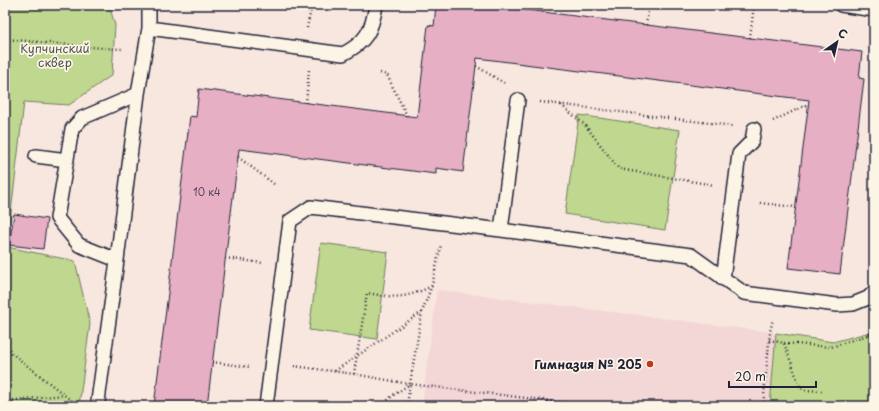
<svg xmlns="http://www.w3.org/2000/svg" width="879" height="411" viewBox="0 0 879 411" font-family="'Playpen Sans',sans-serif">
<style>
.built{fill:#f3d6d6}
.green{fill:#bfd78e;stroke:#707c64}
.building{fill:#e6afc3;stroke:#22223b}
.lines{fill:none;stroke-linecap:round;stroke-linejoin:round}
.service-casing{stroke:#22223b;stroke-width:16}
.path{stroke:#22223b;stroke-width:2.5;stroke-dasharray:1 3;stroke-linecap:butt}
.service{stroke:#fcf5e5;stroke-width:13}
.poi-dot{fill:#c8321e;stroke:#fcf5e5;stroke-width:1.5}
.labels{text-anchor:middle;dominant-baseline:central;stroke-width:3.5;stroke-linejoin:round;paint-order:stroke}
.number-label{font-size:10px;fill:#53455d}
.park-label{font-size:12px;fill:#515854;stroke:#fcf5e5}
.poi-label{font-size:12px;font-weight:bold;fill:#22223b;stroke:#fcf5e5;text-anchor:end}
</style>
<rect width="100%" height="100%" fill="#f8e7de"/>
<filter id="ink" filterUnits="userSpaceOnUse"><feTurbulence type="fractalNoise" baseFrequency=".025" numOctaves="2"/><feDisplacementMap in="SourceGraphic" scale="8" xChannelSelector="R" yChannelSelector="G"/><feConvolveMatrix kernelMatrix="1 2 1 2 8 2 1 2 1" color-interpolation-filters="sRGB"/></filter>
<g filter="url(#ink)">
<!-- built -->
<path class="built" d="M 437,290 L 770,332 L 833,342 L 874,331 L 874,406 L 422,406 Z"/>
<!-- green -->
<path class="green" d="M 5,5 L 109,5 L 115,25 L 112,75 L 69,105 L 24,102 L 7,247 L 75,261 L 90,324 L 79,406 L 5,406 Z
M 579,115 L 680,130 L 665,230 L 565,214 Z
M 321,243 L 388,252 L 377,339 L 309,330 Z
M 874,331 L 874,406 L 770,406 L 776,333 L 833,342 Z"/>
<!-- building -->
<path class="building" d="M 436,5 L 487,5 L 862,52 L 859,78 L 864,79 L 840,274 L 788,268 L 809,100 L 477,58 L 463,172 L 436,168 L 436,174 L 239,149 L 207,406 L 154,406 L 190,116 L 196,117 L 199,89 L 417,117 L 428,25 L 434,26 Z
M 14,214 L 47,219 L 43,249 L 9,245 Z"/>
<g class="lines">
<!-- service casing -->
<g class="service-casing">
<path id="service" d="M 841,5 L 874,10
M 149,28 L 343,54 C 366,42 372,31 376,5
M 36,156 L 67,160
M 501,230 L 518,100
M 117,260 L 79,245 L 57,218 L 72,129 L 82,118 L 138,94
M 723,279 L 739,154 L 752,141 L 754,129
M 99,406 L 98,401 L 116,268 L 138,94 L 149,28 L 149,5
M 266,406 L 290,221 L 311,207 L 501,230 L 691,255 L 744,293 L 837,305 L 853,304 L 868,298 L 874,292"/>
</g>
<!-- path -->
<path class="path" d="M 543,12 L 544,5
M 646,25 L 649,5
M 307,28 L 312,5
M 750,38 L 754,5
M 5,39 L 103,48 L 124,49
M 476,66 L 504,83
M 380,73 L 387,75 L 407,116
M 540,102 L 733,126
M 306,103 L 309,70
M 561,105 L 585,125 L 619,169 L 714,185
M 773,121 L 808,104
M 238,157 L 274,184
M 760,203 L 795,207
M 225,258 L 263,263
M 769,340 L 784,343 L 800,387 L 804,390 L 822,391
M 784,343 L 831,347 L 874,333
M 5,348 L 77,405
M 212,362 L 250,367
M 294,366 L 354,374 L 409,384
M 335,371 L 422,312
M 354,374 L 367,293 C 395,298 405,299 432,286
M 5,401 L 63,395
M 382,406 L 392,396 L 410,384 L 422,312 L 432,285 L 441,245
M 407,406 L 410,384 L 592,406
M 763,406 L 770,332 L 773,319"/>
<!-- service -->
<use href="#service" class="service"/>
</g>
</g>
<!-- markers -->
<circle class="poi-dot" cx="650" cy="364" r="4"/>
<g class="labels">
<!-- number labels -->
<g class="number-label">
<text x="207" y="191">10 к4</text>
</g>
<!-- park labels -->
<g class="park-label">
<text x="55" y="48">Купчинский<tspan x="55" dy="14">сквер</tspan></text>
</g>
<!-- poi labels -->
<g class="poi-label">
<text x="642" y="364">Гимназия № 205</text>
</g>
</g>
<!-- margin -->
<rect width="879" height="411" fill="none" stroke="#fcf5e5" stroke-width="20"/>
<rect x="10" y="10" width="859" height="391" fill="none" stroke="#22223b" stroke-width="1.5" filter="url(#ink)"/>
<!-- north arrow -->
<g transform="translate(837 42) rotate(34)" stroke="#fcf5e5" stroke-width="3" paint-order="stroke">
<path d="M0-3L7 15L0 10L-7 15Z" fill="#22223b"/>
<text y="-6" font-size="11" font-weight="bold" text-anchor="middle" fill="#22223b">С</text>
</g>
<!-- scale -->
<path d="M729 381v6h87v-6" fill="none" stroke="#22223b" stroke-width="2"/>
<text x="735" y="381" font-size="12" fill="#22223b" stroke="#fcf5e5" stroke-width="3" paint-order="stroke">20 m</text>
</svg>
